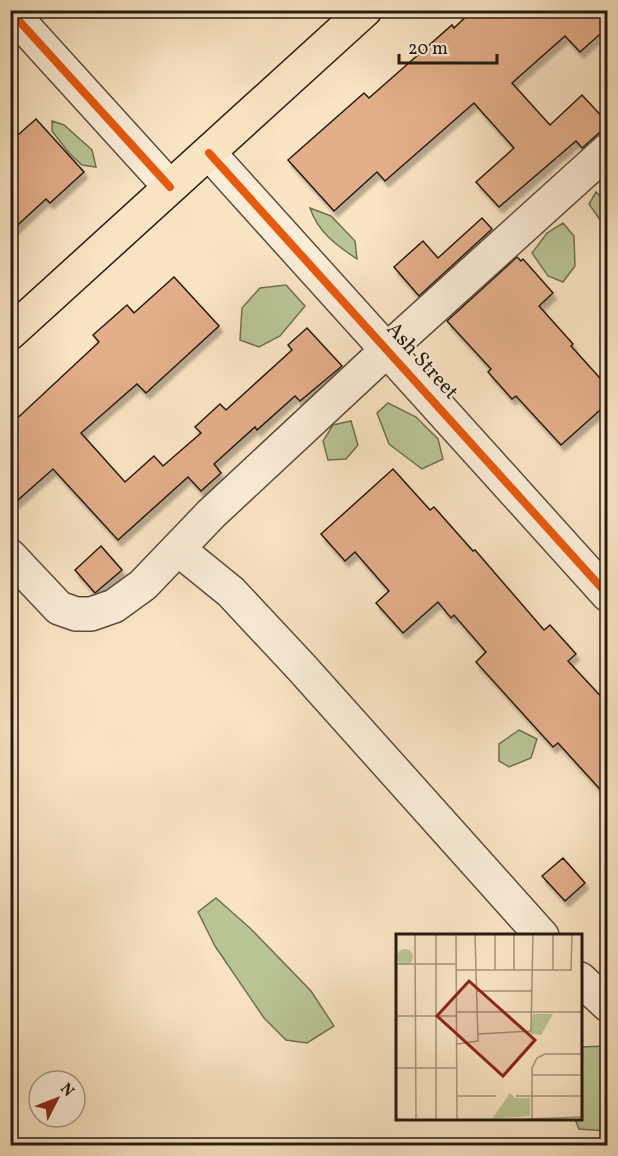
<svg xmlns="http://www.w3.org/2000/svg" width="618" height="1156" viewBox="0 0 618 1156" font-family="Vollkorn,serif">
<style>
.green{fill:#bac596;stroke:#707054;stroke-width:1.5}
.building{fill:#e3ae8a;stroke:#271a11;stroke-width:1.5;filter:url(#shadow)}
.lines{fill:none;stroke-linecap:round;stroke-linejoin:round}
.minor-casing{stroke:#5c4c3e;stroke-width:36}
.major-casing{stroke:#271a11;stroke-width:36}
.minor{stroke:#fbedd8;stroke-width:33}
.major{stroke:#f9e4c3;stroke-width:33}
.cycleway-casing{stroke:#fbedd8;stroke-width:11}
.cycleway{stroke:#e8590c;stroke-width:8}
.labels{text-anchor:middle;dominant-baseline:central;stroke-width:4.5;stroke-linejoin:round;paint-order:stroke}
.street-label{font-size:21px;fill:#271a11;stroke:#fbedd8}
.inset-road{fill:none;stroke:#a5937c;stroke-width:1.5}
.view{fill:#8f2418;fill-opacity:0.15;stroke:#8f2418;stroke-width:3}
.inset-edge{fill:none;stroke:#271a11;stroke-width:3}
</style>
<defs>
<filter id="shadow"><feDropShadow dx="3.5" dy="6" stdDeviation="1.5" flood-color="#0004"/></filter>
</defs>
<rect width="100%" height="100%" fill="#f9e4c3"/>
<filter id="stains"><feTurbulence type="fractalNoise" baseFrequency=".00333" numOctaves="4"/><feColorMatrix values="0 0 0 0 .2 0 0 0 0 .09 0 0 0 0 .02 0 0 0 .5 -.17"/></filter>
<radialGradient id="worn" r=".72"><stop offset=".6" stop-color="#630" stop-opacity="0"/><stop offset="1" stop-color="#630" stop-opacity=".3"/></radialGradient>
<!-- green -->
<path class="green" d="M 52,121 L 64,125 L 92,150 L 96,167 L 82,165 L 69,153 L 52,131 Z
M 596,192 L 607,202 L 607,230 L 589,204 Z
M 310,208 L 331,216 L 355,241 L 357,259 C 336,245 318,232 310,208 Z
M 563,223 L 574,236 L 575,266 L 563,282 L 548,276 L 532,253 L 547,233 Z
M 286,285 L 305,306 L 280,336 L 259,347 L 240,340 L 242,308 L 260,288 Z
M 388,403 L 416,417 L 438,439 L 443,459 L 422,469 L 389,444 L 377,413 Z
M 351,421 L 358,445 L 346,459 L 328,460 L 323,441 L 333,425 Z
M 519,730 L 537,739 L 531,758 L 509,767 L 499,761 L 499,744 Z
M 216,898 L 251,929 L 311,991 L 334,1026 L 307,1043 L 286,1040 L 264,1018 L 215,946 L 198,912 Z
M 607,1046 L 607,1131 L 579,1129 L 575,1119 L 580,1118 L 581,1047 Z"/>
<!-- building -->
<path class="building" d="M 473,10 L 595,10 L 608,27 L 580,52 L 565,36 L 512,83 L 550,125 L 582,95 L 608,123 L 608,125 L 582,148 L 576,141 L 499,207 L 476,182 L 514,148 L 474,103 L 385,181 L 377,172 L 334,211 L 288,160 L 364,93 L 369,98 L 452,25 L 454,28 Z
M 36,119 L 84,172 L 50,203 L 46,199 L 10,232 L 10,142 Z
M 482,218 L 492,229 L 419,296 L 394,267 L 423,241 L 438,258 Z
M 517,257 L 521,261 L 523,259 L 553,293 L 539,306 L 573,344 L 571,346 L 608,387 L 608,403 L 561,445 L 516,396 L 512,399 L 488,372 L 491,369 L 447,321 Z
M 174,277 L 219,326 L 146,393 L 137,384 L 81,433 L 125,482 L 154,456 L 163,466 L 201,433 L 195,427 L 220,404 L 226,410 L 292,350 L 288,345 L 307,328 L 342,366 L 300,401 L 295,396 L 257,430 L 255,427 L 214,464 L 221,473 L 201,491 L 188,477 L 118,540 L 53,469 L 10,507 L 10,425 L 99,342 L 93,335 L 127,305 L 134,313 Z
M 393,469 L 430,510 L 434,507 L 473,551 L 475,550 L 544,630 L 550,625 L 576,654 L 568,661 L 608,704 L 608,798 L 558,743 L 553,747 L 476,662 L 486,652 L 454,615 L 451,618 L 438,602 L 403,633 L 376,603 L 389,591 L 355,552 L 345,561 L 321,534 Z
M 101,546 L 122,570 L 95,593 L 75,570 Z
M 563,858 L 585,883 L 565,901 L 542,876 Z"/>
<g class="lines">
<!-- minor casing -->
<g class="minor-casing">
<path id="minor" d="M 10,11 L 170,187
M 209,153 L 608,595
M 178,549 L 231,592 L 302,668 L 542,936
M 10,556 L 59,608 L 76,614 L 91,614 L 114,606 L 143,585 L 211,514 L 387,350 L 608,150
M 580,979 L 608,1005"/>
</g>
<!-- major casing -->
<g class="major-casing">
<path id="major" d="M 10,333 L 365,10"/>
</g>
<!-- minor -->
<use href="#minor" class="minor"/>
<!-- major -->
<use href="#major" class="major"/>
<!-- cycleway casing -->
<g class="cycleway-casing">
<path id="cycleway" d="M 10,11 L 170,187
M 209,153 L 608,595"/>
</g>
<!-- cycleway -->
<use href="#cycleway" class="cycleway"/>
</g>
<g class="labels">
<!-- street labels -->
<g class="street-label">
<text transform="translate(422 361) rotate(48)">Ash Street</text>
</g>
</g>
<!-- overview -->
<g transform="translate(396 934)">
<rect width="186" height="186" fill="#f9e4c3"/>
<path d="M1 23a8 8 0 1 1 16 0a8 8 0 1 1-16 0ZM 137,80 L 157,80 L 145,101 L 133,100 ZM 114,159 L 119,164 L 134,164 L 134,182 L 96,185 Z" fill="#bac596"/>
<path class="inset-road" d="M 19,0 L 20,186M 40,0 L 40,186M 60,0 L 61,186M 157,0 L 157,36M 0,30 L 61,30M 61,36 L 175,36 L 176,0M 99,36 L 99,0M 118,36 L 118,0M 81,57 L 136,57M 61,78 L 186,78M 0,82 L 61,82M 82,100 L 135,97 L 137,0M 61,110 L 82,107 L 79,0M 0,134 L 61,134M 136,141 L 186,141M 61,162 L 100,162M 120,162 L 186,162M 104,186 L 186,183M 136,186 L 136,134 L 141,124 L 149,120 L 186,120"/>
<path class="view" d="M 73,47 L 139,106 L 107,142 L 41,82 Z"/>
<rect width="186" height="186" class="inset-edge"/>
</g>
<!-- margin -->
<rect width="618" height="1156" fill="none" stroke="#f9e4c3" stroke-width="36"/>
<rect x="12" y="12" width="594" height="1132" fill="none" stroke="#271a11" stroke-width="3"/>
<rect x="18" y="18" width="582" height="1120" fill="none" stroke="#271a11" stroke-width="1.5"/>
<!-- north arrow -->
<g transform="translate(57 1099) rotate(48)"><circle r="28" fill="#fbedd8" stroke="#a69988" stroke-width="1.5"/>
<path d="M0-4.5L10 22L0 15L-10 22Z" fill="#8f2418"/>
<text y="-9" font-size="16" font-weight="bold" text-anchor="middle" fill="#271a11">N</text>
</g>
<!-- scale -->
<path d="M399 54v9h98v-9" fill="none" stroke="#271a11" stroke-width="3"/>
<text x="408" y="54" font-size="18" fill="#271a11" stroke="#fbedd8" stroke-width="4.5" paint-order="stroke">20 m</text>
<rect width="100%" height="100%" filter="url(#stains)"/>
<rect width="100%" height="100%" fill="url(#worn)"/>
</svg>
